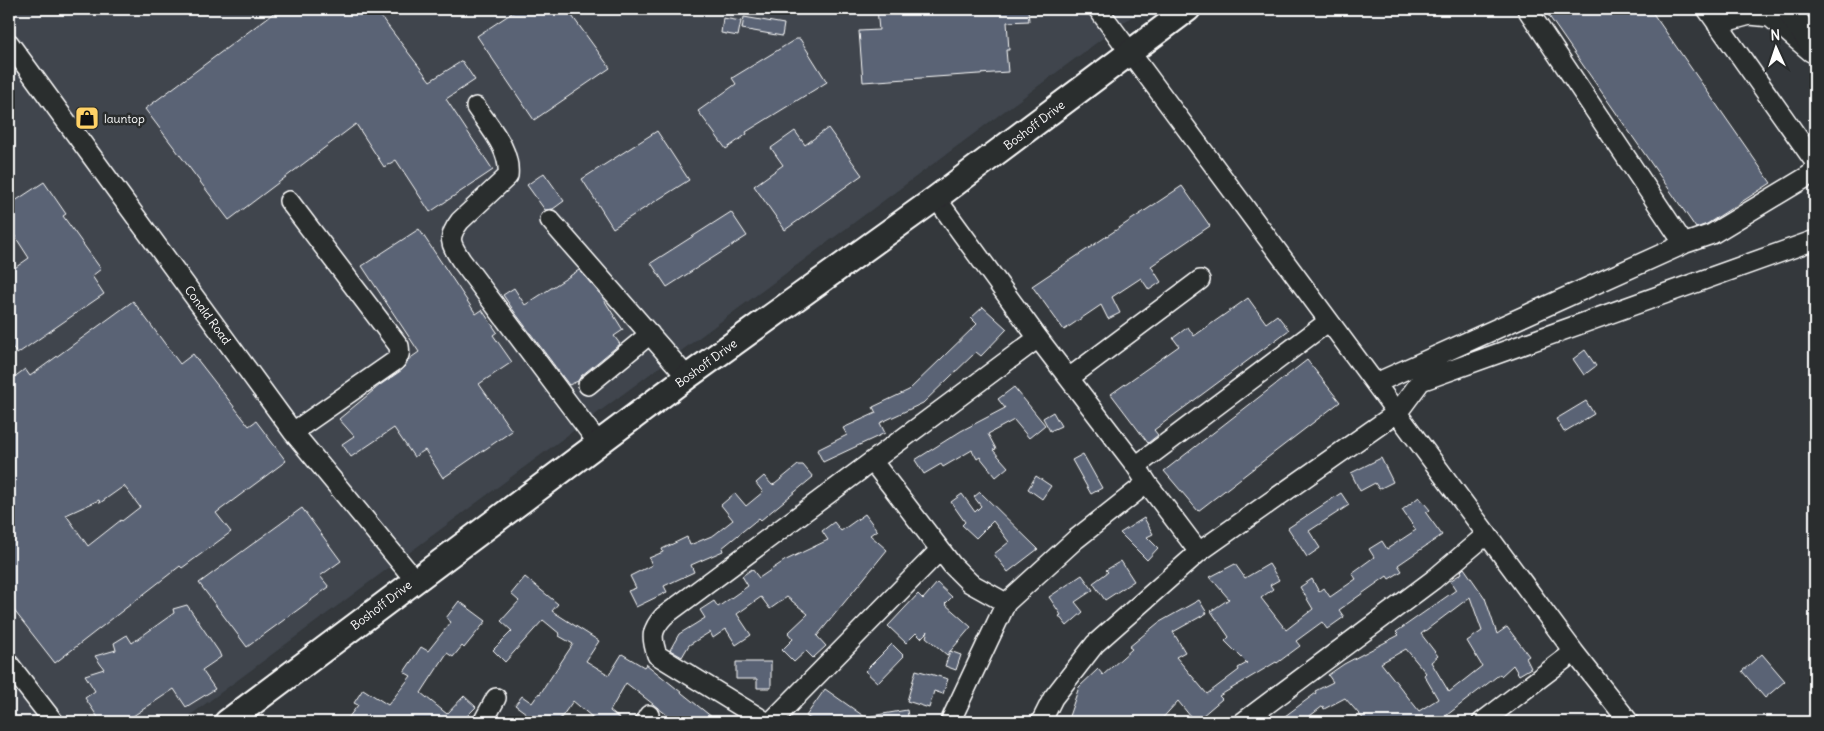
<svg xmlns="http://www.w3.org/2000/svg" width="1824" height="731" viewBox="0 0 1824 731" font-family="Delius,sans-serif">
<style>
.built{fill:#3f454d}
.building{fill:#5a6374;stroke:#fff;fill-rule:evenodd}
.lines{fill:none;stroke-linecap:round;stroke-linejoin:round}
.minor-casing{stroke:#fff;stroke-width:22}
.major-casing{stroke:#fff;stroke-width:28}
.minor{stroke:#2a2d2e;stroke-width:19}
.major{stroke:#2a2d2e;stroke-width:24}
.labels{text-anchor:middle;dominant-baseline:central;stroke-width:5;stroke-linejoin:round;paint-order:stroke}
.poi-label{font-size:12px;fill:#fff;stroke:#2a2d2e;text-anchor:start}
.street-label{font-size:12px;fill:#fff;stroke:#2a2d2e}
</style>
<rect width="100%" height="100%" fill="#34383c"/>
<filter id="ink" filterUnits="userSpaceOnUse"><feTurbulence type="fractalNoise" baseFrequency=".02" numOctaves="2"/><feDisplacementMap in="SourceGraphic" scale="10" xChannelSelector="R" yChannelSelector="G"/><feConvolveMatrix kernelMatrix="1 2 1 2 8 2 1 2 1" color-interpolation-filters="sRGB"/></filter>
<g filter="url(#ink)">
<!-- built -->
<path class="built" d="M 9,9 L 1142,9 L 181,722 L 9,722 Z"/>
<!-- building -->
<path class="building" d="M 279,9 L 375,9 L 430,81 L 462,61 L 475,80 L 446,99 L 493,170 L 430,212 L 396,160 L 384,167 L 356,124 L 229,220 L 145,109 Z
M 518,9 L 567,9 L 610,68 L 534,120 L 477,36 Z
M 877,9 L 1028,9 L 1029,21 L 1007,22 L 1009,50 L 1006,50 L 1008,72 L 863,82 L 859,31 L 879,30 Z
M 1544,9 L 1650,9 L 1771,183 L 1707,224 L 1696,228 Z
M 744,17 L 784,24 L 782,36 L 742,29 Z
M 723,18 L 741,21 L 738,36 L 721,33 Z
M 796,39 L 800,39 L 827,82 L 746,132 L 747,134 L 726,149 L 698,111 L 736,84 L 732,78 Z
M 828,128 L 862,175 L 785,230 L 754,186 L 783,165 L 771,148 L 795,131 L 805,145 Z
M 657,131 L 689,180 L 613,228 L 582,179 Z
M 544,173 L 564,201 L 553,209 L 545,210 L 527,185 Z
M 44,182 L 66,214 L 63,216 L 101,269 L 92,276 L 104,294 L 17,354 L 9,342 L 9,272 L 29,258 L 9,227 L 9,205 Z
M 1182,186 L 1210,226 L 1151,266 L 1161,282 L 1149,290 L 1141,278 L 1112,297 L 1120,313 L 1108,319 L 1101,305 L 1064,330 L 1032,286 Z
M 731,212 L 747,236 L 667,287 L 651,263 Z
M 419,229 L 476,314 L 482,310 L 497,332 L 493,335 L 512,362 L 479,384 L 512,431 L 443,478 L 425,450 L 414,457 L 394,428 L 351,457 L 342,444 L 354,436 L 339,419 L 380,385 L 402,370 L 409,359 L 419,352 L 362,266 Z
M 579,270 L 601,295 L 623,330 L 614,336 L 620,344 L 581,376 L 578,381 L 569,385 L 516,314 L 503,295 L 514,288 L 525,305 Z
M 1248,298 L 1266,323 L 1277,315 L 1289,330 L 1154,430 L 1158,435 L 1148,443 L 1111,394 L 1179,346 L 1173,338 L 1188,327 L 1194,336 Z
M 133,301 L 180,364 L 193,354 L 249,426 L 256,421 L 286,461 L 216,513 L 231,532 L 182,568 L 180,566 L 55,663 L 9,604 L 9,381 L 25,369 L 30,376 ZM 124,486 L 140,507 L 122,521 L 121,520 L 88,546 L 66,515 L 99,500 L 100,503 Z
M 983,307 L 1007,329 L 981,356 L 976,352 L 923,403 L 880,423 L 885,433 L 823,462 L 817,450 L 847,435 L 843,428 L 876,413 L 873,407 L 909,390 L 977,324 L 971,318 Z
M 1585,350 L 1596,366 L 1584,375 L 1573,359 Z
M 1307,360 L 1340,402 L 1198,511 L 1164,471 Z
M 1014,387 L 1045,425 L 1029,438 L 1014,420 L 988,434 L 996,449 L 993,450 L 1008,467 L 996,477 L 980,457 L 977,459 L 972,450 L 943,467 L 941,464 L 924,474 L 915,460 L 961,431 L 1005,408 L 998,399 Z
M 1586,401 L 1594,414 L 1564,432 L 1556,419 Z
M 1053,412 L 1061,426 L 1050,431 L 1043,418 Z
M 1083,454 L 1102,488 L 1091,494 L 1072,460 Z
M 1381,458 L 1393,482 L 1379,489 L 1375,483 L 1360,491 L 1351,473 Z
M 798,465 L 803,465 L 813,477 L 761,520 L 759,518 L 722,548 L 723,551 L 691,565 L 694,572 L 664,586 L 667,592 L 636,607 L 628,591 L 636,588 L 630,576 L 652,565 L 649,558 L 663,552 L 662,549 L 687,537 L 690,545 L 714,535 L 733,520 L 721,505 L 735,493 L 746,506 L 763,492 L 756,483 L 764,476 L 772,485 L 775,484 Z
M 1036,476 L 1051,486 L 1042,499 L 1028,489 Z
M 980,492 L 1038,549 L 1008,572 L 994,554 L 1009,542 L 993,521 L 976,538 L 962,525 L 965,522 L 951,502 L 962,494 L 975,512 L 981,506 L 974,497 Z
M 1341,493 L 1349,505 L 1309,531 L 1320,548 L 1307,557 L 1288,528 Z
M 1419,497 L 1430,510 L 1426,513 L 1442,535 L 1398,565 L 1402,571 L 1389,579 L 1387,576 L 1339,610 L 1344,617 L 1327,629 L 1322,622 L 1296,641 L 1300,646 L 1277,663 L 1276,662 L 1219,696 L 1222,699 L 1195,722 L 1178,701 L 1159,722 L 1067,722 L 1079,687 L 1098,669 L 1103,675 L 1132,649 L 1129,647 L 1158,623 L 1199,600 L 1207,613 L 1173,632 L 1185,652 L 1176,657 L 1207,694 L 1239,670 L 1238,668 L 1247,663 L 1225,641 L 1229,637 L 1211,611 L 1229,599 L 1210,577 L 1235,564 L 1245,578 L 1269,564 L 1279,580 L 1270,585 L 1273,589 L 1261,598 L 1286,630 L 1313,609 L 1300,587 L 1312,579 L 1319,592 L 1324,588 L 1330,597 L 1356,579 L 1352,573 L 1374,557 L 1369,549 L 1382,541 L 1387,549 L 1416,530 L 1402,510 Z
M 302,508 L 341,561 L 320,576 L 329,587 L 247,647 L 199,583 Z
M 865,514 L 877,530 L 870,535 L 887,550 L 817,636 L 826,646 L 813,658 L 806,651 L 794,662 L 782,650 L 793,639 L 788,633 L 808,614 L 787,597 L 770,609 L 761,597 L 737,614 L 751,635 L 736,645 L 726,629 L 713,638 L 710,632 L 689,645 L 682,657 L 670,650 L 679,634 L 705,618 L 700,610 L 714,601 L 718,607 L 748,586 L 742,576 L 752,569 L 759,578 L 784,561 L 828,540 L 822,531 L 834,522 L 841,531 Z
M 1144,518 L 1153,534 L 1147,537 L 1158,548 L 1147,560 L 1120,533 Z
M 1121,561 L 1134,581 L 1105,600 L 1093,583 L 1108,572 L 1106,570 Z
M 1464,568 L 1485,598 L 1497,634 L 1507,627 L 1529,656 L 1526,658 L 1531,668 L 1519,675 L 1513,665 L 1501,676 L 1500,674 L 1438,722 L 1366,722 L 1345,698 L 1324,709 L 1323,706 L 1302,722 L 1277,722 L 1316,693 L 1315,691 L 1333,682 L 1328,675 L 1344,664 L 1399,635 L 1396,632 L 1456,590 L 1450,581 L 1462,573 L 1461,571 ZM 1470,597 L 1482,631 L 1467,641 L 1482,666 L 1449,692 L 1431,662 L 1438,656 L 1421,634 ZM 1406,649 L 1426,673 L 1424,675 L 1438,699 L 1419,711 L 1381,663 Z
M 1082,575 L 1093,590 L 1075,602 L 1083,612 L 1067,626 L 1059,616 L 1061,615 L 1049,597 Z
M 525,577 L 558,604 L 552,611 L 599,641 L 586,661 L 609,675 L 622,654 L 644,667 L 646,664 L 718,722 L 676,722 L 626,683 L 610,711 L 624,722 L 598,722 L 573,701 L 558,722 L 517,722 L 526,713 L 515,705 L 522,696 L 532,703 L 539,693 L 540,694 L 573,644 L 559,636 L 560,634 L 543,620 L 505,662 L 493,650 L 512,631 L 501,621 L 519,601 L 511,594 Z
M 937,583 L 952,597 L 945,604 L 971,627 L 947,655 L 926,637 L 928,631 L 921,638 L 916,633 L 906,643 L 888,626 L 918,594 L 923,599 Z
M 459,601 L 486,621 L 464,648 L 462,646 L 453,657 L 447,653 L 421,693 L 447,714 L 464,696 L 476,707 L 461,722 L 345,722 L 358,705 L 354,703 L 363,689 L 388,705 L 411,676 L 404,672 L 421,647 L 428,651 L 451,622 L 446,618 Z
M 187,605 L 219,652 L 221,657 L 202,670 L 215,689 L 186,707 L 174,689 L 124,722 L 101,722 L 85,698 L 95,691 L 85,675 L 104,669 L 95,656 L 116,650 L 114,643 L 127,635 L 132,643 L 174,613 L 173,609 Z
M 892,644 L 904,656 L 878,683 L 865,671 Z
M 950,651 L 961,655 L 956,670 L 945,666 Z
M 1762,654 L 1785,681 L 1765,698 L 1742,671 Z
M 736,662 L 771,662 L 771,688 L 757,688 L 757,679 L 736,679 Z
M 916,670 L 948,679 L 943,694 L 934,691 L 929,708 L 907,701 Z
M 825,689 L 872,722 L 871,716 L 907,710 L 909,722 L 815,722 L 806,716 Z"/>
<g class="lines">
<!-- minor casing -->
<g class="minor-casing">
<path id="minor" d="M 1098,9 L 1574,652 L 1629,722
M 1707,9 L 1815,162
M 1717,24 L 1750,15 L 1770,17 L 1811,52
M 9,43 L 293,432 L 415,580
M 476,107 C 490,128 511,150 508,176 L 460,221 C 447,238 450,243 461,260 L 599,444
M 936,198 L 1038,338
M 289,201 L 399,346 C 400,352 400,356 395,361 L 293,432
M 550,220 L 687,377
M 1680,245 L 1712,234 L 1810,175 L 1815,167
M 1069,378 L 1200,280
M 1376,383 L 1684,244 L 1527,9
M 588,385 L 650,334
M 873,462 L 952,565 L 970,583 L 1006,603 L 1076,539 L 1147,483
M 1136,466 L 1329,321
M 9,664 L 54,722
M 483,722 L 496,698
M 645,722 L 649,715
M 766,722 L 657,655 C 651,637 651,630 664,616 L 1038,338 L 1136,466 L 1147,483 L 1199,552
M 771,722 L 940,550
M 950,722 L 1006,603
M 1041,722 L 1053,698 L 1095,644 L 1199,552 L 1398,412 L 1421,381 L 1815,240
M 1243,722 L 1433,580 L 1487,534
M 1482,722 L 1574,652"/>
</g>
<!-- major casing -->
<g class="major-casing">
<path id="major" d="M 1788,9 L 1815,49
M 227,722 L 687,377 L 936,198 L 1188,9"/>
</g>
<!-- minor -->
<use href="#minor" class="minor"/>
<!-- major -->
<use href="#major" class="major"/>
</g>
</g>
<!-- icons -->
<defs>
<g id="shop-square" transform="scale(1.25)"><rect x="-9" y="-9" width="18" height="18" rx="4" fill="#ffd166" stroke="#2a2d2e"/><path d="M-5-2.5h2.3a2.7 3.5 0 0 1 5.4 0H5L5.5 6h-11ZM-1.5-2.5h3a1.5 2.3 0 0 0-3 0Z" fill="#111"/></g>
</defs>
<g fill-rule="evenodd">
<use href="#shop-square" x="87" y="118"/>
</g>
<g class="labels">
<!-- poi labels -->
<g class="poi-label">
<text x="104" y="118">launtop</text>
</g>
<!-- street labels -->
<g class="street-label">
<text transform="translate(1034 125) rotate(-37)">Boshoff Drive</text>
<text transform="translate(208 315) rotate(54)">Conald Road</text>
<text transform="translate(706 363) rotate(-36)">Boshoff Drive</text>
<text transform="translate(381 605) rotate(-37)">Boshoff Drive</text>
</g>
</g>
<!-- margin -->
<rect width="1824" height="731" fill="none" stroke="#2a2d2e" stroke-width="30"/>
<rect x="15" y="15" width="1794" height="701" fill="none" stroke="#fff" stroke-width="2" filter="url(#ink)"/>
<!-- north arrow -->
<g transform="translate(1776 48) rotate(357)" stroke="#2a2d2e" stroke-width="4" paint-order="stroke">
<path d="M0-4L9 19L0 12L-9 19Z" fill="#ffffff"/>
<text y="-8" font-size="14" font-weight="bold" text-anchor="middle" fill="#ffffff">N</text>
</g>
</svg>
